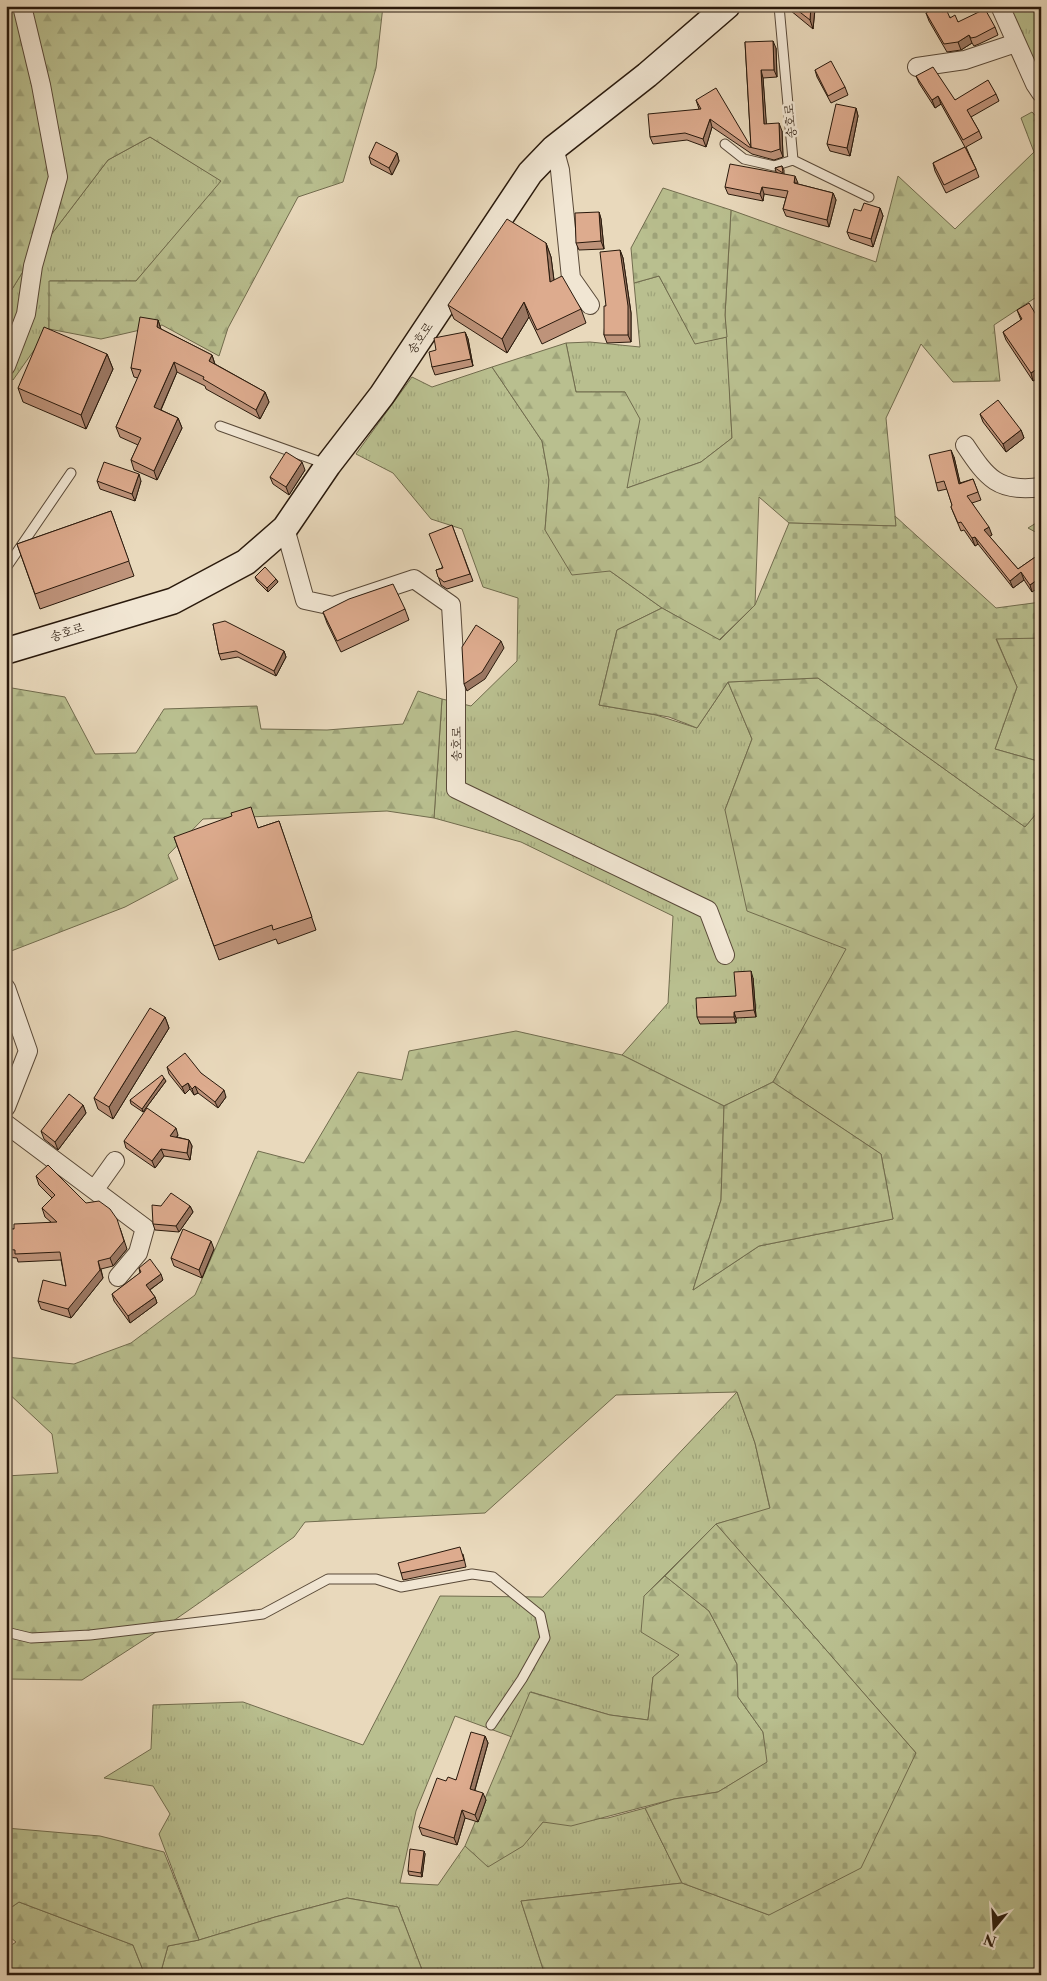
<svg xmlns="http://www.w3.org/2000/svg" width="1047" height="1981" viewBox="0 0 1047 1981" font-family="'Libre Caslon Text','Noto Serif KR',serif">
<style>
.grass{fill:url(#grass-tufts);stroke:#716c4e}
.forest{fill:url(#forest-firs);stroke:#716c4e}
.cemetery{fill:url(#cemetery-stones);stroke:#716c4e}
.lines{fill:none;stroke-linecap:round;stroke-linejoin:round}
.service-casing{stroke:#594938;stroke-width:11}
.minor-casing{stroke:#594938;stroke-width:20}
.secondary-casing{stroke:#29190c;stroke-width:28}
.service{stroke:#f1e6d3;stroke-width:9}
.minor{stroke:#f1e6d3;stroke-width:18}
.secondary{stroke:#f1e6d3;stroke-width:25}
.wall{fill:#be937a;stroke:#29190c}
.shaded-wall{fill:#9b7863;stroke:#29190c}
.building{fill:#ddab8e;stroke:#29190c}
.labels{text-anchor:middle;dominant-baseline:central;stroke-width:5;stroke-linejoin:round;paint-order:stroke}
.street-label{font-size:12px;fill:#29190c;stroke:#f1e6d3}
</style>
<defs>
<pattern id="grass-tufts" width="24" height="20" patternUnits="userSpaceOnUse" patternTransform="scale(1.25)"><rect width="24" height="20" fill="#b9bf8f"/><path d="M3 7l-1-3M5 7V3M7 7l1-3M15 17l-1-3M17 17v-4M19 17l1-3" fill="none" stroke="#9fa47a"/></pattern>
<pattern id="forest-firs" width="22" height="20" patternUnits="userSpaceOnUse" patternTransform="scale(1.25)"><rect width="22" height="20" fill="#b9bf8f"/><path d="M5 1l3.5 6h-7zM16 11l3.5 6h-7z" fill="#9fa47a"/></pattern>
<pattern id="cemetery-stones" width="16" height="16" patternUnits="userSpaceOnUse" patternTransform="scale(1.25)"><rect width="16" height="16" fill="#b9bf8f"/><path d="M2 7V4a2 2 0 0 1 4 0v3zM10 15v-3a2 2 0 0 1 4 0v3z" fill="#9fa47a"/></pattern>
</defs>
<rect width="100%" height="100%" fill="#e9d9bc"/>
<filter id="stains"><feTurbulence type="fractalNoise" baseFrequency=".004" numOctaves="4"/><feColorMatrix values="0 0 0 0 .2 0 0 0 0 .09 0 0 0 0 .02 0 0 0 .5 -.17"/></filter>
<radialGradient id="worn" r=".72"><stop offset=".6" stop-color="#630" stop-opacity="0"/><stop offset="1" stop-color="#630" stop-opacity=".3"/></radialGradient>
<!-- grass -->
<path class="grass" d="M 1007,6 L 1041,6 L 1041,78 Z
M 150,137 L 222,181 L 136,281 L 50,281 L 49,329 L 13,380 L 6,375 L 6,299 L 22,273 L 108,160 Z
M 659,276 L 695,343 L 727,337 L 732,438 L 701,462 L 627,488 L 625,392 L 576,392 L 566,343 L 590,342 L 640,347 L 634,283 Z
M 492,367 L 542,441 L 549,480 L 545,530 L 610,571 L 662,608 L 617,630 L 599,705 L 656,715 L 697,728 L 728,682 L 752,739 L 725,810 L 847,949 L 773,1082 L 724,1106 L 622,1055 L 668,1003 L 673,916 L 521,842 L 434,818 L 442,699 L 471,706 L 517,661 L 518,598 L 483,587 L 462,529 L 431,519 L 393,473 L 356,454 L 412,377 L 432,387 Z
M 737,1392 L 755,1443 L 770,1509 L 716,1524 L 644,1596 L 679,1655 L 653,1677 L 648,1720 L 610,1715 L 531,1692 L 512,1737 L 455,1716 L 416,1811 L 400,1883 L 438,1885 L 465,1846 L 488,1866 L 522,1846 L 543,1822 L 608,1818 L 645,1808 L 682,1883 L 521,1901 L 545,1975 L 424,1975 L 398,1907 L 347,1898 L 275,1917 L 199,1940 L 159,1834 L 170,1814 L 153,1786 L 104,1778 L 151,1749 L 153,1705 L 243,1702 L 363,1745 L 440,1596 L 543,1597 Z"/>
<!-- forest -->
<path class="forest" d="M 6,6 L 383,6 L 376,68 L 343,182 L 298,197 L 228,328 L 219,356 L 162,325 L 101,339 L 49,329 L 49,281 L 136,281 L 221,181 L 150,137 L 108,160 L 22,273 L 6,299 Z
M 1032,112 L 1041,122 L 1041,294 L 994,325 L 1000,381 L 953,382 L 921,344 L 886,418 L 896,526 L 789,523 L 759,497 L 755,605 L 719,640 L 662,608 L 610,571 L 572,575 L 545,530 L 549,480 L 542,441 L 492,367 L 566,343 L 576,392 L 625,392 L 640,419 L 627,488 L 701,462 L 732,438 L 725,315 L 731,210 L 876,262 L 898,176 L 955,229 L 1034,152 L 1021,118 Z
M 1041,520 L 1041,535 L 1028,528 Z
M 996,638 L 1041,638 L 1041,762 L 995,749 L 1017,687 Z
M 818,678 L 1025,827 L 1041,808 L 1041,1975 L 545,1975 L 521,1901 L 682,1883 L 769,1915 L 916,1753 L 716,1524 L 770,1508 L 755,1443 L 737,1392 L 616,1395 L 485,1513 L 305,1522 L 294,1537 L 176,1619 L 82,1680 L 6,1679 L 6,1476 L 58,1473 L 52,1434 L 6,1391 L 6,1357 L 74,1364 L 131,1343 L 195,1295 L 258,1151 L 304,1163 L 358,1072 L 402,1080 L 409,1051 L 516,1031 L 622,1055 L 724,1106 L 721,1200 L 693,1290 L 759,1246 L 893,1219 L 881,1154 L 773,1082 L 846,949 L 747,911 L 725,810 L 752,739 L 728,682 Z
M 6,687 L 65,697 L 95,754 L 136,753 L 164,709 L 257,706 L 261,729 L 327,730 L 403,724 L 418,691 L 442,699 L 434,818 L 387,811 L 203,819 L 168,855 L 178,879 L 125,907 L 6,953 Z
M 665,1576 L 709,1611 L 737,1664 L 738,1697 L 763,1732 L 768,1762 L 718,1792 L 674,1799 L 571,1826 L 543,1822 L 523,1846 L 488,1867 L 465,1846 L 530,1692 L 610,1715 L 648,1720 L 653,1677 L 679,1655 L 641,1632 L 644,1596 Z
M 347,1898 L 398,1907 L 424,1975 L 160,1975 L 168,1946 L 199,1940 L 275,1917 Z
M 19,1902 L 133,1945 L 145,1975 L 6,1975 L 6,1949 L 16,1942 L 6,1934 L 6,1911 Z"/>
<!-- cemetery -->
<path class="cemetery" d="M 663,188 L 731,210 L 725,315 L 727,337 L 695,344 L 659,276 L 634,283 L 631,248 Z
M 895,516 L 996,608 L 1041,602 L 1041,638 L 996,639 L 1017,687 L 995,749 L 1041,762 L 1041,808 L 1025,827 L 818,678 L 728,682 L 697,728 L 669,717 L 599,705 L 617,630 L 662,608 L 720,640 L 755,605 L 789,523 L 896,526 Z
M 773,1082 L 881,1154 L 893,1219 L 759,1246 L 693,1290 L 721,1200 L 724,1106 Z
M 716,1524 L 916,1753 L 861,1868 L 769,1915 L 682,1883 L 645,1808 L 674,1799 L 718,1792 L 767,1762 L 763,1732 L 738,1697 L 737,1664 L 709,1611 L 665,1576 Z
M 6,1828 L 100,1836 L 164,1852 L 199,1940 L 168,1946 L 160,1975 L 145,1975 L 133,1945 L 19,1902 L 6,1911 Z"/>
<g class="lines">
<!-- service casing -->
<g class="service-casing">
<path id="service" d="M 725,144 L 744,159 L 774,166 L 793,160 L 779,6
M 793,160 L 869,197
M 220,426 L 326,464
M 6,568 L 71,473
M 6,1632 L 31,1638 L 90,1635 L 225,1619 L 263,1614 L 328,1579 L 376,1579 L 401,1587 L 472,1574 L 493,1577 L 540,1615 L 545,1638 L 522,1679 L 491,1725"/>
</g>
<!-- minor casing -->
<g class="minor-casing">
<path id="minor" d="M 1000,6 L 1035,84 L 1041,93
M 917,67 L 965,60 L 1016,43
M 554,148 L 560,170 L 571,278 L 590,305
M 6,366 L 26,314 L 33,266 L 58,177 L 41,85 L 22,6
M 965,445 C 987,478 998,493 1041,487
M 285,528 L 305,600 L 333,606 L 414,579 L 451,605 L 456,691 L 456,789 L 708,910 L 725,955
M 6,988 L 28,1051 L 6,1107
M 6,1124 L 145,1228 L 138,1253 L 118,1277
M 95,1189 L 115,1161"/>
</g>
<!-- secondary casing -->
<g class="secondary-casing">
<path id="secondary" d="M 6,651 L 173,601 L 246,562 L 285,528 L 328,465 L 382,395 L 530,173 L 554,148 L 647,75 L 727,6"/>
</g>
<!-- service -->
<use href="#service" class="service"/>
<!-- minor -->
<use href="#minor" class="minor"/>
<!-- secondary -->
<use href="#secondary" class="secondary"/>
</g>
<!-- wall -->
<path class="wall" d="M 785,6 L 820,6 L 815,9 L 813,29 Z
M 942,12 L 958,22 L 995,27 L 998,35 L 979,44 L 974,46 L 972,43 L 961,50 L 947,52 L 929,21 L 926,13 Z
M 745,42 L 776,48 L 777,77 L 763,78 L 766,124 L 782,131 L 783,157 L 774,160 L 752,154 L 712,127 L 706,147 L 687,140 L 653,144 L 650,137 L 699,109 L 696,100 L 751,147 Z
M 815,70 L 845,87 L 848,95 L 831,103 L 817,77 Z
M 916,76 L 955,100 L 996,94 L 999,101 L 971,117 L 979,131 L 982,138 L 966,147 L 976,169 L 979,177 L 946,193 L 935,171 L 933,163 L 965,147 L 941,104 L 935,108 L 919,83 Z
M 856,108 L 858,116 L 850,156 L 830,151 L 827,144 Z
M 397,153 L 399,161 L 392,175 L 371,164 L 369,157 Z
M 782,166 L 784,170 L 784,174 L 798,184 L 833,193 L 836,200 L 829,227 L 786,216 L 783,209 L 786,198 L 764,194 L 763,201 L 728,194 L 725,187 L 778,173 L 776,172 L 775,168 Z
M 880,208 L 883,216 L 873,247 L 850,239 L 847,232 L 861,211 Z
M 599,212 L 601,219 L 604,249 L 579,250 L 576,243 Z
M 546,243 L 551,257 L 554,280 L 581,309 L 586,323 L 542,344 L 529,317 L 507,353 L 454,319 L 448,305 Z
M 620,250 L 623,258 L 631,313 L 631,342 L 607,343 L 604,335 L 606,306 Z
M 1017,310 L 1041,323 L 1041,376 L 1033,381 L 1006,340 L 1003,332 L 1021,320 Z
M 158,320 L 161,329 L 212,355 L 215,364 L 265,392 L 269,402 L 260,419 L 206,389 L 205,386 L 177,372 L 161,410 L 178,418 L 182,428 L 157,480 L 134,470 L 131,460 L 138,445 L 120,437 L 116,427 L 138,378 L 134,377 L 131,368 Z
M 465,332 L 468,339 L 473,366 L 435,375 L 432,367 L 436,350 Z
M 107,354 L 113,369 L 86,429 L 23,402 L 18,388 Z
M 980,414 L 1021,430 L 1024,438 L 1006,452 L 983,422 Z
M 954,457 L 960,483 L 973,479 L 981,500 L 972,503 L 992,535 L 989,536 L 1018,569 L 1041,553 L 1032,592 L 1024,580 L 1013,588 L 978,544 L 975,546 L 964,530 L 961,531 L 951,507 L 952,505 L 947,489 L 938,491 L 936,483 Z
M 305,470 L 289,495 L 273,484 L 270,477 Z
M 97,481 L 141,481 L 135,501 L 100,489 Z
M 111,511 L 134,576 L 40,609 L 17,544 Z
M 452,525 L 473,581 L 447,589 L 441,585 L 436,570 L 442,568 Z
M 255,577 L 276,579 L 278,582 L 268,592 L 257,581 Z
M 405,609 L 409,620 L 341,652 L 327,623 L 323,612 Z
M 213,624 L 284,651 L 286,657 L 276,676 L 238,657 L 221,660 L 219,654 Z
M 279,821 L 316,930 L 278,944 L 276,939 L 219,960 L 174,837 L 258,828 Z
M 753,978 L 756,1017 L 736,1018 L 736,1023 L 700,1024 L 697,1017 L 736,996 Z
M 165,1017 L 169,1028 L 113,1119 L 98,1109 L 94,1098 Z
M 167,1067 L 201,1073 L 226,1097 L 218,1108 L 198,1093 L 194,1095 L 190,1089 L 185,1094 L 169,1074 Z
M 166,1081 L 143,1112 L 131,1104 L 130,1100 Z
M 83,1105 L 86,1113 L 58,1150 L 44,1139 L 41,1131 Z
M 178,1135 L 177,1137 L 189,1140 L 192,1146 L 190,1160 L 164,1156 L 155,1168 L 126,1148 L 124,1141 Z
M 36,1176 L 127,1249 L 113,1266 L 101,1269 L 103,1278 L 71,1318 L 41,1309 L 38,1301 L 66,1286 L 61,1260 L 18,1262 L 17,1258 L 6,1257 L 6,1229 L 14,1229 L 51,1222 L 45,1217 L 42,1208 L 52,1198 L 39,1185 Z
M 161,1206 L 190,1206 L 193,1212 L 179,1232 L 155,1230 L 153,1224 Z
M 214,1249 L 202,1278 L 174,1266 L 171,1258 Z
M 139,1268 L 163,1280 L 150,1290 L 155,1297 L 157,1303 L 130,1323 L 114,1301 L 112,1294 L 140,1273 Z
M 463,1554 L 466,1567 L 403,1580 L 401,1573 Z
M 485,1736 L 488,1743 L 475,1790 L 486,1800 L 478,1822 L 465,1818 L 457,1845 L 422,1835 L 419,1827 L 446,1781 L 456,1780 Z
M 424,1851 L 425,1854 L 422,1877 L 409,1875 L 408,1871 Z"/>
<!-- shaded-wall -->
<path class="shaded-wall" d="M 811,6 L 814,6 L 815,9 L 813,29 L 810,20 Z
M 969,35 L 972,43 L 961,50 L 958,42 Z
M 773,41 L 776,48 L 777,77 L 774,70 Z
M 761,70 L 763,78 L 767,131 L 764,124 Z
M 938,96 L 941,104 L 935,108 L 932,100 Z
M 856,108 L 858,116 L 850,156 L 847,148 Z
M 710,119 L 712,127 L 706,147 L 703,139 Z
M 779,123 L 782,131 L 783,157 L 780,149 Z
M 397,153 L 399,161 L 392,175 L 389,168 Z
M 795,176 L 798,183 L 794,183 Z
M 762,187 L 764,194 L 763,201 L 760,194 Z
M 833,193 L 836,200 L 829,227 L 827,220 Z
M 880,208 L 883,216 L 873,247 L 871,239 Z
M 599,212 L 601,219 L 604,249 L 601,241 Z
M 546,243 L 551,257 L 556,296 L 550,282 Z
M 620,250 L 623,258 L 631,313 L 631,342 L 628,335 Z
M 524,302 L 529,317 L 507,353 L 502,339 Z
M 158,320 L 161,330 L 157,327 Z
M 465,332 L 468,339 L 473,366 L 471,359 Z
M 107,354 L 113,369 L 86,429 L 81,415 Z
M 212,355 L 215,365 L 209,361 Z
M 174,362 L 177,372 L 158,416 L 154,407 Z
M 1041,366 L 1041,376 L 1033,381 L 1031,373 Z
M 265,392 L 269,402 L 260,419 L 256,410 Z
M 178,418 L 182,428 L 157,480 L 154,471 Z
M 1021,430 L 1024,438 L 1006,452 L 1003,444 Z
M 951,450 L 954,457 L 962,491 L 959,484 Z
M 302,462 L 305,470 L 289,495 L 286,487 Z
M 139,474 L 141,481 L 135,501 L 132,494 Z
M 989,527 L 992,535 L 987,538 L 984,530 Z
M 975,537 L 978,544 L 975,546 L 972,538 Z
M 1021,572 L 1024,580 L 1013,588 L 1010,581 Z
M 1041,577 L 1041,586 L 1032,592 L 1030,585 Z
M 276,579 L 278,582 L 268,592 L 267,588 Z
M 501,641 L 504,648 L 485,679 L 467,691 L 464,684 Z
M 284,651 L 286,657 L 276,676 L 274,671 Z
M 751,971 L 753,978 L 756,1017 L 754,1010 Z
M 734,1012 L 736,1018 L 736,1023 L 734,1017 Z
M 165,1017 L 169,1028 L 113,1119 L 109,1107 Z
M 164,1078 L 166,1081 L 143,1112 L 142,1109 Z
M 188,1083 L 190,1089 L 185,1094 L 182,1087 Z
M 195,1086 L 198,1093 L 194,1095 L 192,1089 Z
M 224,1090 L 226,1097 L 218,1108 L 215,1102 Z
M 83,1105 L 86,1113 L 58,1150 L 55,1142 Z
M 176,1128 L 178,1135 L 172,1143 L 170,1136 Z
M 189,1140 L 192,1146 L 190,1160 L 187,1153 Z
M 161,1149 L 164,1156 L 155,1168 L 152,1161 Z
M 190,1206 L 193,1212 L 179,1232 L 176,1226 Z
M 120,1228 L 127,1249 L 113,1266 L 110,1258 Z
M 211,1241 L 214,1249 L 202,1278 L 199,1270 Z
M 98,1261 L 103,1278 L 71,1318 L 68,1309 Z
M 161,1274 L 163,1280 L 148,1291 L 146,1285 Z
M 155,1297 L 157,1303 L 130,1323 L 128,1316 Z
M 485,1736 L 488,1743 L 473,1796 L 470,1789 Z
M 483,1793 L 486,1800 L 478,1822 L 475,1815 Z
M 462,1810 L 465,1818 L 457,1845 L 454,1838 Z
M 424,1851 L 425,1854 L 422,1877 L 421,1873 Z"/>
<!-- building -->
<path class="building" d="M 792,6 L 811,6 L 810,20 Z
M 938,6 L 942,12 L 946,9 L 950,18 L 955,15 L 958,22 L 985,9 L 995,27 L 976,37 L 971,38 L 969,35 L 958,42 L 944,44 L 926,13 Z
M 773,41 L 774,70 L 761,70 L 764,124 L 779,123 L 780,149 L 771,152 L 749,147 L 710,119 L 703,139 L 685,133 L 650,137 L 648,114 L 701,109 L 696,100 L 716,88 L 751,147 L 745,42 Z
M 831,61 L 845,87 L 828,96 L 815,70 Z
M 933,67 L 955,100 L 988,80 L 996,94 L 967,110 L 979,131 L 963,140 L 938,96 L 932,100 L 916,76 Z
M 836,104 L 856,108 L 847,148 L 827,144 Z
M 376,142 L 397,153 L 389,168 L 369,157 Z
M 965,147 L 976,169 L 944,185 L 933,163 Z
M 730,164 L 795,176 L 794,183 L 833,193 L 827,220 L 783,209 L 788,191 L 762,187 L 760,194 L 725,187 Z
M 782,166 L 783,173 L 775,168 Z
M 864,203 L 880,208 L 871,239 L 847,232 L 854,209 L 861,211 Z
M 599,212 L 601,241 L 576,243 L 575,213 Z
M 507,219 L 546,243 L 550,282 L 562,276 L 581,309 L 537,330 L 524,302 L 502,339 L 448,305 Z
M 620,250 L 628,306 L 628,335 L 604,335 L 604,306 L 606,306 L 600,252 Z
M 1029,303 L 1041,323 L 1041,366 L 1031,373 L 1003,332 L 1022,319 L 1017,310 Z
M 140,317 L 158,320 L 157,327 L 212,355 L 209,361 L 265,392 L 256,410 L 203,379 L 204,377 L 174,362 L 154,407 L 178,418 L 154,471 L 131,460 L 141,438 L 116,427 L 141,370 L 131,368 Z
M 44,327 L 107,354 L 81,415 L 18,388 Z
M 465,332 L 471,359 L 432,367 L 429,352 L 436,350 L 434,338 Z
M 998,400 L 1021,430 L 1003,444 L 980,414 Z
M 951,450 L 959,484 L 973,479 L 978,492 L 967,496 L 989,527 L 984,530 L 1018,569 L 1041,553 L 1041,577 L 1030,585 L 1021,572 L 1010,581 L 975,537 L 972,538 L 961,522 L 958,523 L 951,507 L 952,505 L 944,481 L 936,483 L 929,455 Z
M 286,452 L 302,462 L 286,487 L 270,477 Z
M 104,462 L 139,474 L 132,494 L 97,481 Z
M 111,511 L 129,561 L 35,594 L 17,544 Z
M 452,525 L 470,574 L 444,582 L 438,577 L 436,570 L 443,568 L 429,534 Z
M 265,567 L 276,579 L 267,588 L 255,577 Z
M 393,584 L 405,609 L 337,641 L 323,612 L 349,599 Z
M 225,621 L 284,651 L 274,671 L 236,651 L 219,654 L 213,624 Z
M 476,625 L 501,641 L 482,672 L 464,684 L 462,647 Z
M 251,807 L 258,828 L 279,821 L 312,917 L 273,930 L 272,925 L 214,946 L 174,837 L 232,816 L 231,813 Z
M 751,971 L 754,1010 L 734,1012 L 734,1017 L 697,1017 L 696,998 L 736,996 L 734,972 Z
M 150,1008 L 165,1017 L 109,1107 L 94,1098 Z
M 185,1053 L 201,1073 L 224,1090 L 215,1102 L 195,1086 L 192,1089 L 188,1083 L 182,1087 L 167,1067 Z
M 162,1075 L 164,1078 L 142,1109 L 130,1100 Z
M 69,1094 L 83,1105 L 55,1142 L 41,1131 Z
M 147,1108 L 176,1128 L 170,1136 L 189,1140 L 187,1153 L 161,1149 L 152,1161 L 124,1141 Z
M 48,1165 L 86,1203 L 99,1201 L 110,1209 L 117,1219 L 124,1241 L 110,1258 L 98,1261 L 100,1270 L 68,1309 L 38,1301 L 43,1280 L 66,1286 L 60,1252 L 15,1254 L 15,1250 L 6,1249 L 6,1229 L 14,1229 L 14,1224 L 57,1222 L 42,1208 L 55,1195 L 36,1176 Z
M 171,1193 L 190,1206 L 176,1226 L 153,1224 L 152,1205 L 161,1206 Z
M 183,1229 L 211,1241 L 199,1270 L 171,1258 Z
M 150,1259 L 161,1274 L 146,1285 L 155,1297 L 128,1316 L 112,1294 L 141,1272 L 139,1268 Z
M 460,1547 L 464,1560 L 401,1573 L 398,1563 Z
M 471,1732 L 485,1736 L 470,1789 L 483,1793 L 475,1815 L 462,1810 L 454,1838 L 419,1827 L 437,1778 L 446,1781 L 448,1777 L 456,1780 Z
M 410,1849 L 424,1851 L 421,1873 L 408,1871 Z"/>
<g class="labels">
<!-- street labels -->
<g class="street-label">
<text transform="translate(790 121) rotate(-95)">송호로</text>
<text transform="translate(420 338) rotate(-56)">송호로</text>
<text transform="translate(67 632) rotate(-17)">송호로</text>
<text transform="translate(456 744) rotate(-90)">송호로</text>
</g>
</g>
<!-- margin -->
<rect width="1047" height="1981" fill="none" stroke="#e9d9bc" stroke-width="25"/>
<rect x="8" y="8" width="1032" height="1966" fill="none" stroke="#29190c" stroke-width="2.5"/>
<rect x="12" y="12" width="1022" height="1956" fill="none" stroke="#29190c"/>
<!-- north arrow -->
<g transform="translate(994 1928) rotate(198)" stroke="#f1e6d3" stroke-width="4" paint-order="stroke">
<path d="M0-4L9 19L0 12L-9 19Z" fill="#29190c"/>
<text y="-8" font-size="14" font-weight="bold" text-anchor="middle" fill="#29190c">N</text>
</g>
<rect width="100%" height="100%" filter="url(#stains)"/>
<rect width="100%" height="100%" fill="url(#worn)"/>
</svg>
